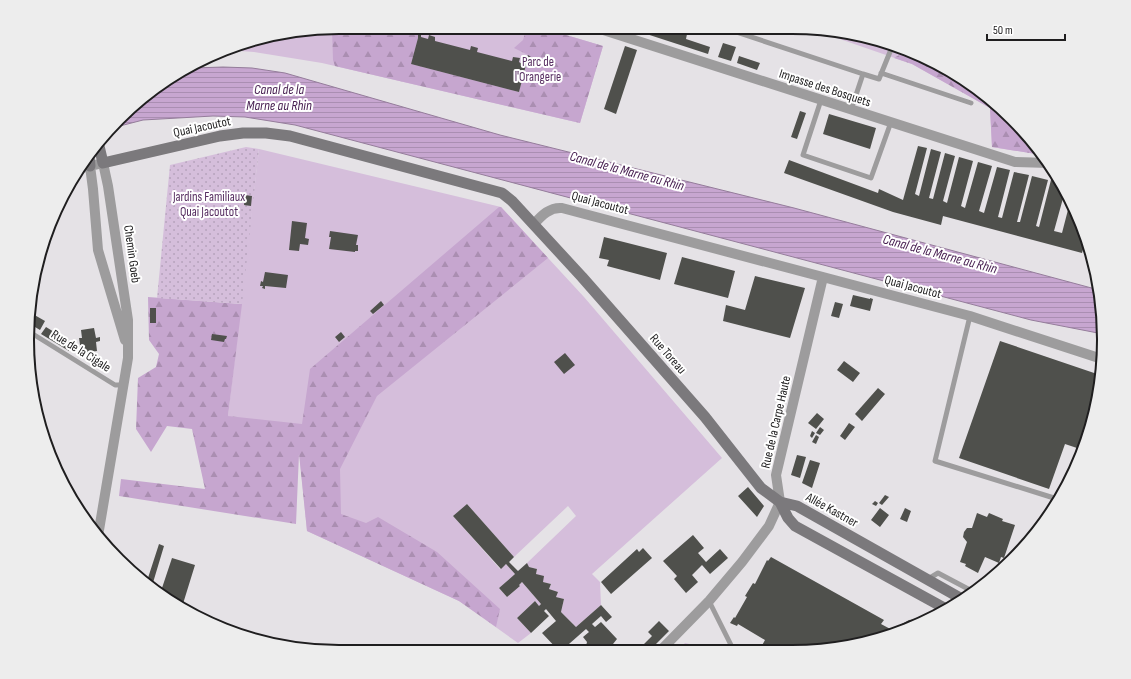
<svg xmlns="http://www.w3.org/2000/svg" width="1131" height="679" viewBox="0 0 1131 679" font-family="'Sofia Sans Condensed',sans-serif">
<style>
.green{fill:#d5bedb}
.forest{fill:url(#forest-firs)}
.garden{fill:url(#garden-dots)}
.water{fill:url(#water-rules);stroke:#957d9b}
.building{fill:#4f504c}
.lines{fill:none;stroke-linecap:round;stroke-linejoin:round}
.service{stroke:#9d9c9d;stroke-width:5}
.minor{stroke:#9d9c9d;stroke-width:10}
.secondary{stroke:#7b797c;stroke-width:11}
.labels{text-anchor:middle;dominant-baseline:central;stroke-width:4;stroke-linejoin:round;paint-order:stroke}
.park-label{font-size:13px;fill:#562d60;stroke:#fff}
.street-label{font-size:13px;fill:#1f1e1f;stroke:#fff}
.water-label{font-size:14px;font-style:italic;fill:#441b4e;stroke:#fff}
.rim{fill:none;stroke:#1f1e1f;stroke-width:2}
</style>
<defs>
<pattern id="forest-firs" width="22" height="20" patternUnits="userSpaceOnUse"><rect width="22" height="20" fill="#c6a6cf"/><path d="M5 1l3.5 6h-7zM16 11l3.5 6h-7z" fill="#aa8eb1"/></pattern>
<pattern id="garden-dots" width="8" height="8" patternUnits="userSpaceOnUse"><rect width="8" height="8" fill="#d5bedb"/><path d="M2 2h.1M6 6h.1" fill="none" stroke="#b6a3bc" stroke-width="1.8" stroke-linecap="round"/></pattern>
<pattern id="water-rules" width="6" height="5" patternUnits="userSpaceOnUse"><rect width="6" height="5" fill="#c7a6d0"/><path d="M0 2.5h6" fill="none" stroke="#aa8eb2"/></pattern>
</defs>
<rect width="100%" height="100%" fill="#e5e2e6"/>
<!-- green -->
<path class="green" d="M 340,27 L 557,27 L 556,32 L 603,46 L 580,123 L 322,63 L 254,52 L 226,50 L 239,44 Z
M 808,28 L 892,44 L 965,80 L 1013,119 L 1042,154 L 1036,154 L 992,147 L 990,108 L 912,64 Z
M 259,149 L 501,207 L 584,297 L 722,458 L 592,574 L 600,582 L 601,605 L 576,627 L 561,612 L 564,599 L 556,597 L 557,592 L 549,589 L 551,584 L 543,582 L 536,574 L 537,569 L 529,567 L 527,563 L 576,516 L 568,506 L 514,557 L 467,504 L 453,516 L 500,569 L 506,564 L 515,574 L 499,588 L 507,597 L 520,586 L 519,585 L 522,582 L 541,604 L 539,606 L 535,601 L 517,618 L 531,633 L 518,643 L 459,601 L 307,531 L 299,450 L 228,416 Z
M 685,643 L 721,651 L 677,651 Z"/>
<!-- forest -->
<path class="forest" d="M 340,27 L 418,27 L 418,38 L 411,64 L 519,92 L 528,55 L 514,48 L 523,40 L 527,27 L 557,27 L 556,32 L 603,46 L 580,123 L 335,66 L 333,60 L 332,28 Z
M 908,52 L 965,80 L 1013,119 L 1042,154 L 1036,154 L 992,147 L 990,108 L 912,64 L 894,58 L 901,54 Z
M 499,207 L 501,207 L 548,258 L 377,396 L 340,469 L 341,514 L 366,523 L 378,517 L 437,552 L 500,609 L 496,627 L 459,601 L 307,531 L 299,454 L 296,524 L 119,496 L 121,479 L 205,489 L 192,429 L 167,426 L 151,452 L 136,429 L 138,378 L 156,367 L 159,354 L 149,340 L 148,297 L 242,304 L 228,416 L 302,424 L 310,369 Z"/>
<!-- garden -->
<path class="garden" d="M 246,147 L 259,149 L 242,304 L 157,298 L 170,165 Z"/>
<!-- water -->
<path class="water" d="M 223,67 L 252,68 L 285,73 L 500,135 L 794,208 L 1099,290 L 1103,334 L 1031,320 L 295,125 L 245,117 L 213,116 L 143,120 L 116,127 L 149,91 L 193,68 Z"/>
<!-- building -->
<path class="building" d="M 418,27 L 421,27 L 421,37 L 428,39 L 429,35 L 435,37 L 435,41 L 470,50 L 471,46 L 478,48 L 477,52 L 512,61 L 513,57 L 520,58 L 519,62 L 522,64 L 528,55 L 531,57 L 526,65 L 519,92 L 411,64 L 418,38 Z
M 668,27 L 687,34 L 686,39 L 710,47 L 708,54 L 628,28 Z
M 723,43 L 736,47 L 731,61 L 718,57 Z
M 625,46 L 637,50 L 616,114 L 604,109 Z
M 739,56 L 760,63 L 757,70 L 737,63 Z
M 800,111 L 806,113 L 797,139 L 791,137 Z
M 829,114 L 876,128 L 870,149 L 823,134 Z
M 918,146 L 927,148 L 915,194 L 919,196 L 931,149 L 941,152 L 929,198 L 933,199 L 945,153 L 955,156 L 943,201 L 947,203 L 959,157 L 973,161 L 961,206 L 965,208 L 978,162 L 992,166 L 979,211 L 984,213 L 997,167 L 1010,170 L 998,217 L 1002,218 L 1014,172 L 1029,175 L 1017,222 L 1020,222 L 1032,176 L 1048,180 L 1036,226 L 1039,227 L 1053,172 L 1055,172 L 1065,191 L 1054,231 L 1062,233 L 1070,202 L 1080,220 L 1086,239 L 1082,253 L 943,216 L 941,225 L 893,212 L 784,173 L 789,160 L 878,193 L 879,189 L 903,200 Z
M 245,195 L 252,196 L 251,206 L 244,205 Z
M 292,221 L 307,223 L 305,238 L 309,239 L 308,245 L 300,244 L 299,251 L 289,250 Z
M 330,231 L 358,235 L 356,245 L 358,245 L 358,251 L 355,251 L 355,252 L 329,249 L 331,237 L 329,237 Z
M 604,237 L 667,253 L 660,280 L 607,266 L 609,260 L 599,258 Z
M 682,257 L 735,271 L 728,298 L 674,284 Z
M 265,272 L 288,275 L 286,288 L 265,286 L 265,289 L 262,288 L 263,286 L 260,286 L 261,281 L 263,282 Z
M 755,276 L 805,288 L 790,338 L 723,321 L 726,305 L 745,310 Z
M 853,295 L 870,299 L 870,298 L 873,299 L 870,311 L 850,306 Z
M 381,301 L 384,305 L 373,314 L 370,311 Z
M 835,302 L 843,304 L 839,318 L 831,316 Z
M 150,308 L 156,308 L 156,323 L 150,323 Z
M 31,313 L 45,321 L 40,330 L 30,324 Z
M 46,327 L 72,343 L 69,351 L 41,334 Z
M 94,328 L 96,338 L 100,337 L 100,341 L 96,342 L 97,351 L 84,353 L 83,345 L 80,345 L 79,338 L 82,338 L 81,330 Z
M 341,332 L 345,337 L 339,342 L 335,337 Z
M 212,334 L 227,336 L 226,339 L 225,339 L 224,342 L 211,340 Z
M 28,335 L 32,338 L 30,342 L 27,340 Z
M 1000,341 L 1100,375 L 1098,401 L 1080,459 L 1071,475 L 1080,449 L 1065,444 L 1049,489 L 959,458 Z
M 565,353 L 575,365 L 564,374 L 554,362 Z
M 844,361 L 860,373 L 853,382 L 837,370 Z
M 878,388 L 885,394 L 862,421 L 855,414 Z
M 817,413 L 824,419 L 816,429 L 808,423 Z
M 849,423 L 855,427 L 845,440 L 840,436 Z
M 820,427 L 824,430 L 820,435 L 816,433 Z
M 812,431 L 815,433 L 812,438 L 810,436 Z
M 816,435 L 819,437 L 816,444 L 812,442 Z
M 797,455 L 806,457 L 800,478 L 791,475 Z
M 810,460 L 820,463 L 812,488 L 802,483 Z
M 748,487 L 764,506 L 757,517 L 738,496 Z
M 885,495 L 889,497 L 882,505 L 879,503 Z
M 875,501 L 878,503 L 876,506 L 872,504 Z
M 467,504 L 514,557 L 509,562 L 518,571 L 527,563 L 529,567 L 537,569 L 536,574 L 544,576 L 543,582 L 551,584 L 549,589 L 558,592 L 556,597 L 564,599 L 561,612 L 576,627 L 601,605 L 612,617 L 606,622 L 601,616 L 592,624 L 595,627 L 601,622 L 617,639 L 613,644 L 614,648 L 612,651 L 587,650 L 586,646 L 587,642 L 583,637 L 589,632 L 586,629 L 561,651 L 559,651 L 542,633 L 556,621 L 546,609 L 544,611 L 549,616 L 531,633 L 517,618 L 535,601 L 539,606 L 541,604 L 522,582 L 519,585 L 520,586 L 507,597 L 499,588 L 515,574 L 506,564 L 501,569 L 453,516 Z
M 880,508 L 889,515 L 880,527 L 871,520 Z
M 905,508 L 911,511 L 907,522 L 900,519 Z
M 977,513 L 987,517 L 989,513 L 1003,519 L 1002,521 L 1015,525 L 1004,558 L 1001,557 L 999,563 L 985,557 L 978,573 L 965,566 L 966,564 L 960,562 L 967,542 L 963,537 L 964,532 L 967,528 L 972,528 Z
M 693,535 L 704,548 L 698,553 L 706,562 L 720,549 L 728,558 L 710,574 L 702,565 L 692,575 L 698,582 L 686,593 L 674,579 L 677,576 L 663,561 Z
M 159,544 L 164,546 L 152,586 L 147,581 Z
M 643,548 L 652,558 L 611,594 L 601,582 L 637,549 L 639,552 Z
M 771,557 L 884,620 L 881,624 L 894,631 L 900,625 L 909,620 L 918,619 L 923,621 L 892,635 L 812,651 L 759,651 L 765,640 L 738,624 L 737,626 L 730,623 L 734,617 L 735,618 L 747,597 L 745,596 L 753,583 L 755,584 L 767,560 L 768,561 Z
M 172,558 L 195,565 L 182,607 L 166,599 L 160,594 Z
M 659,621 L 669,631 L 649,651 L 637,651 L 652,636 L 648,632 Z"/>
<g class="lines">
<!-- service -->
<path class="service" d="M 724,28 L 863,74 L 851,110
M 881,73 L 971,103
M 863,74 L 879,79 L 892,47
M 821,100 L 803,155 L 871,178 L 891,122
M 970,316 L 935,461 L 1054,498 L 1046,519
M 28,331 L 115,385 L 123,385
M 928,579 L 938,573 L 972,591
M 709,601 L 734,651"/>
<!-- minor -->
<path class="minor" d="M 594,27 L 1015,162 L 1049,163
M 90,166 L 93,189 L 98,250 L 125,340
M 78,169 L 103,163 L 108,186 L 128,320 L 128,358 L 98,536
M 534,224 C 542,215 550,207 562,208 L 970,316 L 1102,359
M 660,651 L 709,601 L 742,562 L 769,526 L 780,502 L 776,475 L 823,277"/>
<!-- secondary -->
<path class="secondary" d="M 99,146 L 103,163 L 220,136 L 243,133 L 266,133 L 290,136 L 502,193 L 512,201 L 582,277 L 705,417 L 761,488 L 780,502 L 797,506 L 962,599
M 89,156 L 90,166
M 780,502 L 788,518 L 795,526 L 948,610"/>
</g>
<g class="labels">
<!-- park labels -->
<g class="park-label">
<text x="538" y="62">Parc de<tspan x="538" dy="15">l'Orangerie</tspan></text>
<text x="209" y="197">Jardins Familiaux<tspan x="209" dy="15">Quai Jacoutot</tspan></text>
</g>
<!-- street labels -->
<g class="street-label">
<text transform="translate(825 88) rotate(18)">Impasse des Bosquets</text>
<text transform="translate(202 127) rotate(-12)">Quai Jacoutot</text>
<text transform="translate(600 203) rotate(15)">Quai Jacoutot</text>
<text transform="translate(132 254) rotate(82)">Chemin Goeb</text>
<text transform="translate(913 287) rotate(15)">Quai Jacoutot</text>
<text transform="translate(81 351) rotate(32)">Rue de la Cigale</text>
<text transform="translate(668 354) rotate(49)">Rue Toreau</text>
<text transform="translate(776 422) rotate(-77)">Rue de la Carpe Haute</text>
<text transform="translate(832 510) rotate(29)">Allée Kastner</text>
</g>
<!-- water labels -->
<g class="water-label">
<text x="279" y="89">Canal de la<tspan x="279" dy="16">Marne au Rhin</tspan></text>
<text transform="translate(627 171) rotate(15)">Canal de la Marne au Rhin</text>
<text transform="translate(940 254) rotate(15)">Canal de la Marne au Rhin</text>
</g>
</g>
<!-- crop -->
<path d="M0 0H1131V679H0ZM339 34H792A305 305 0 0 1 1097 339V340A305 305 0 0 1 792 645H339A305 305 0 0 1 34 340V339A305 305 0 0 1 339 34Z" fill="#ededed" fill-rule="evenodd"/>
<path class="rim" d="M339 34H792A305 305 0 0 1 1097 339V340A305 305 0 0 1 792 645H339A305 305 0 0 1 34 340V339A305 305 0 0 1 339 34Z"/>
<!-- scale -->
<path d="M987 34v6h78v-6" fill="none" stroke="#1f1e1f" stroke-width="2"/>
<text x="993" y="34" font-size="12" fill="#1f1e1f" stroke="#ffffff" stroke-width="3" paint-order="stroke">50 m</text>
</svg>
